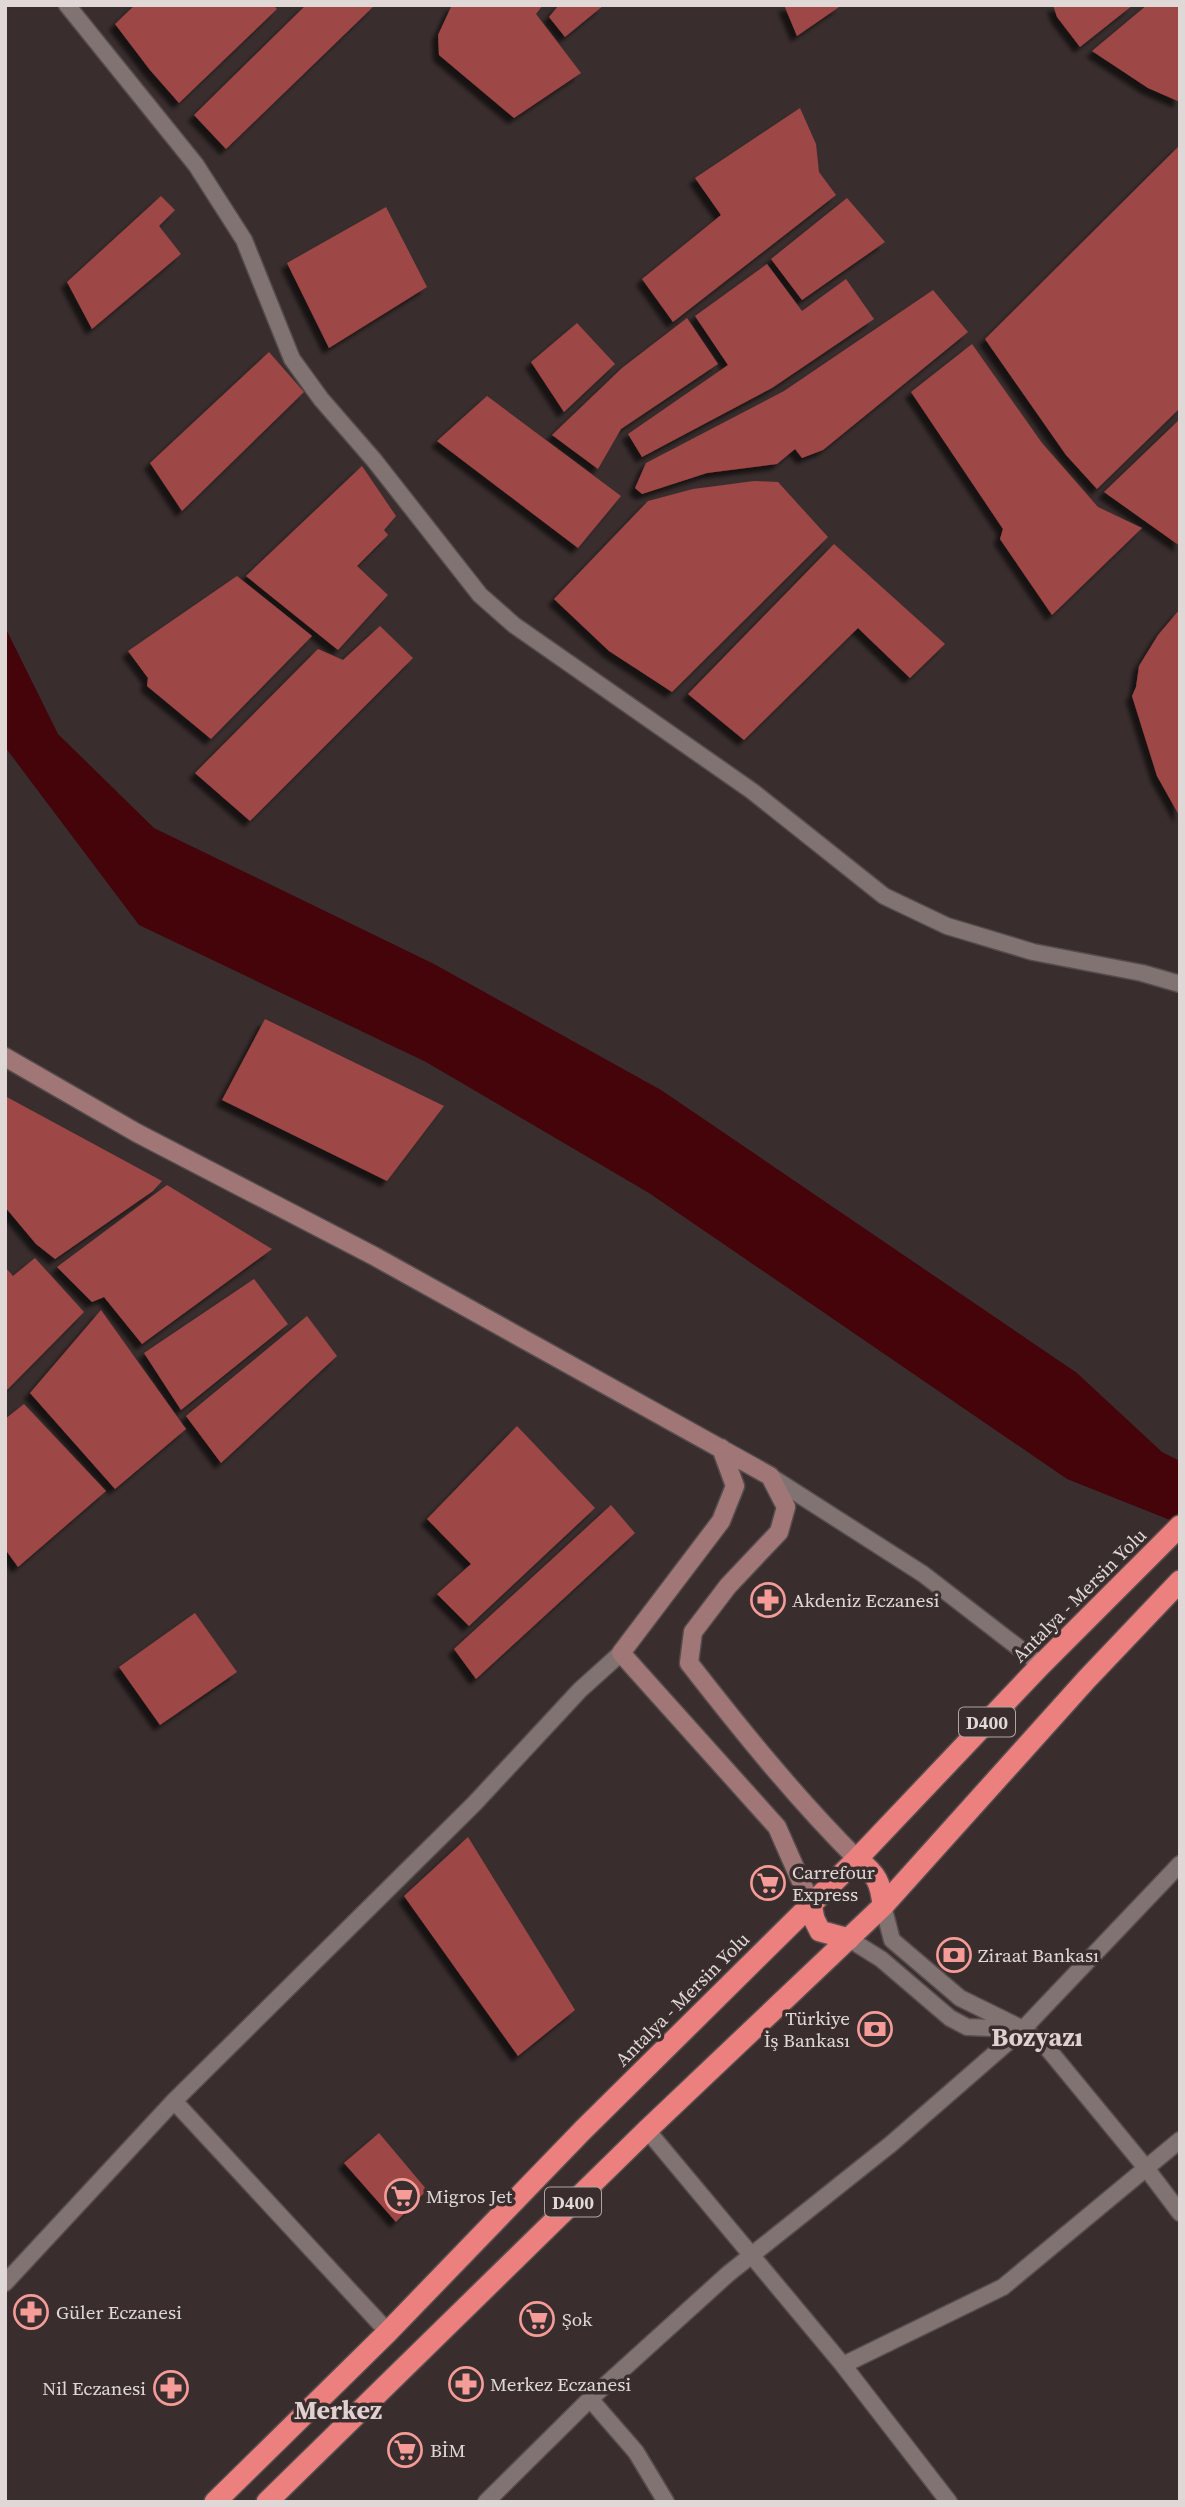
<svg xmlns="http://www.w3.org/2000/svg" width="1185" height="2507" viewBox="0 0 1185 2507" font-family="'Source Serif 4',serif">
<style>
.water{fill:#44040a}
.building{fill:#9e4646;filter:url(#shadow)}
.lines{fill:none;stroke-linecap:round;stroke-linejoin:round}
.street-casing{stroke:#564c4c;stroke-width:19}
.secondary-casing{stroke:#564c4c;stroke-width:21}
.highway-casing{stroke:#564c4c;stroke-width:24}
.street{stroke:#807372;stroke-width:16}
.secondary{stroke:#a07776;stroke-width:18}
.highway{stroke:#ec807e;stroke-width:21}
.labels{text-anchor:middle;dominant-baseline:central;stroke-width:7;stroke-linejoin:round;paint-order:stroke}
.shield{fill:#392e2d;stroke:#aea5a4;stroke-width:2}
.shield-label{font-size:18px;font-weight:bold;fill:#e0d8d7}
.street-label{font-size:19px;fill:#e0d8d7;stroke:#392e2d}
.poi-label{font-size:19px;fill:#e0d8d7;stroke:#392e2d;text-anchor:start}
.district-label{font-size:26px;font-weight:bold;fill:#e0d1d0;stroke:#392e2d}
</style>
<defs>
<filter id="shadow"><feDropShadow dx="-6" dy="6" stdDeviation="2" flood-color="#0009"/></filter>
</defs>
<rect width="100%" height="100%" fill="#392e2d"/>
<!-- water -->
<path class="water" d="M 5,627 L 58,734 L 154,828 L 434,964 L 661,1090 L 1077,1373 L 1162,1452 L 1180,1461 L 1180,1524 L 1067,1479 L 649,1193 L 426,1062 L 139,925 L 5,747 Z"/>
<!-- building -->
<path class="building" d="M 135,5 L 273,5 L 277,9 L 179,103 L 150,70 L 115,24 Z
M 306,5 L 375,5 L 226,149 L 194,115 Z
M 452,5 L 543,5 L 536,14 L 581,73 L 514,118 L 439,55 L 438,35 Z
M 559,5 L 604,5 L 565,37 L 549,17 Z
M 784,5 L 842,5 L 797,36 Z
M 1053,5 L 1133,5 L 1080,47 L 1057,17 Z
M 1147,5 L 1180,5 L 1180,102 L 1148,88 L 1092,51 Z
M 800,108 L 816,144 L 819,172 L 836,195 L 673,322 L 642,279 L 721,215 L 695,178 Z
M 1180,145 L 1180,408 L 1097,489 L 1066,455 L 985,339 Z
M 161,196 L 175,210 L 159,226 L 181,254 L 92,329 L 67,282 Z
M 847,198 L 885,242 L 802,300 L 771,259 Z
M 386,207 L 427,287 L 329,348 L 287,263 Z
M 767,264 L 802,311 L 846,279 L 874,319 L 772,388 L 642,457 L 628,434 L 728,365 L 695,316 Z
M 933,290 L 968,332 L 823,450 L 802,458 L 795,449 L 777,464 L 707,473 L 642,494 L 635,488 L 646,463 L 784,391 Z
M 687,318 L 718,364 L 621,429 L 598,469 L 552,435 L 622,368 Z
M 577,323 L 615,364 L 564,412 L 531,362 Z
M 972,344 L 1042,443 L 1098,507 L 1142,528 L 1052,615 L 1000,539 L 1003,529 L 911,392 Z
M 269,352 L 304,392 L 182,511 L 150,463 Z
M 487,396 L 621,496 L 578,548 L 437,441 Z
M 1180,419 L 1180,546 L 1104,492 Z
M 362,466 L 396,516 L 384,530 L 388,535 L 357,566 L 388,595 L 338,650 L 246,576 Z
M 754,481 L 778,482 L 828,537 L 672,692 L 609,651 L 554,599 L 648,501 L 693,489 Z
M 834,544 L 945,644 L 910,678 L 858,628 L 744,740 L 688,694 Z
M 237,576 L 312,636 L 211,739 L 147,686 L 148,678 L 128,651 Z
M 1180,609 L 1180,817 L 1157,776 L 1132,696 L 1136,687 L 1139,666 L 1158,635 Z
M 380,626 L 413,658 L 250,821 L 195,773 L 318,649 L 343,660 Z
M 265,1019 L 444,1106 L 387,1181 L 222,1100 Z
M 5,1096 L 162,1181 L 153,1191 L 55,1259 L 36,1244 L 5,1207 Z
M 167,1185 L 272,1249 L 142,1344 L 104,1297 L 92,1302 L 57,1267 Z
M 35,1258 L 84,1312 L 5,1392 L 5,1267 L 13,1276 Z
M 254,1279 L 288,1324 L 181,1410 L 144,1353 Z
M 101,1310 L 186,1429 L 115,1489 L 30,1393 Z
M 307,1316 L 337,1356 L 221,1463 L 186,1416 Z
M 24,1404 L 106,1491 L 18,1567 L 5,1549 L 5,1419 Z
M 517,1426 L 595,1508 L 469,1626 L 437,1594 L 471,1564 L 427,1519 Z
M 611,1505 L 635,1533 L 476,1679 L 454,1649 Z
M 195,1613 L 237,1672 L 160,1725 L 119,1667 Z
M 468,1837 L 575,2010 L 518,2056 L 404,1896 Z
M 379,2133 L 427,2190 L 396,2222 L 344,2163 Z"/>
<g class="lines">
<!-- street casing -->
<g class="street-casing">
<path id="street" d="M 67,5 L 196,165 L 244,240 L 292,359 L 321,399 L 374,460 L 480,595 L 514,625 L 752,791 L 884,896 L 947,926 L 1033,952 L 1142,973 L 1180,984
M 770,1476 L 923,1574 L 1041,1665
M 883,1906 L 892,1940 L 960,1998 L 1023,2029 L 1048,2049 L 1146,2168 L 1180,2213
M 849,1939 L 881,1959 L 950,2018 L 967,2027 L 1017,2029
M 174,2101 L 388,2332
M 647,2130 L 843,2365 L 949,2502
M 5,2283 L 174,2101 L 474,1804 L 580,1690 L 621,1653
M 843,2365 L 1003,2287 L 1180,2140
M 590,2399 L 636,2452 L 666,2502
M 486,2502 L 590,2399 L 728,2274 L 891,2144 L 1023,2029 L 1180,1864"/>
</g>
<!-- secondary casing -->
<g class="secondary-casing">
<path id="secondary" d="M 5,1057 L 137,1133 L 374,1256 L 770,1476 L 786,1507 L 779,1532 L 728,1586 L 693,1632 L 689,1663 C 742,1731 796,1798 857,1859
M 721,1448 L 735,1486 L 721,1521 L 621,1653 L 777,1827 L 811,1904"/>
</g>
<!-- highway casing -->
<g class="highway-casing">
<path id="highway" d="M 857,1859 C 876,1874 881,1882 883,1906
M 811,1904 L 814,1919 L 820,1931 L 849,1939
M 215,2502 L 388,2332 L 583,2130 L 857,1859 L 1041,1665 L 1180,1526
M 267,2502 L 647,2130 L 883,1906 L 1086,1680 L 1180,1581"/>
</g>
<!-- street -->
<use href="#street" class="street"/>
<!-- secondary -->
<use href="#secondary" class="secondary"/>
<!-- highway -->
<use href="#highway" class="highway"/>
</g>
<!-- icons -->
<defs>
<g id="pharmacy-ring" transform="scale(1.75)"><circle r="9.5" fill="#392e2d" stroke="#f59b98" stroke-width="1.5"/><path d="M-2-6h4v4h4v4h-4v4h-4v-4h-4v-4h4Z" fill="#f59b98"/></g>
<g id="supermarket-ring" transform="scale(1.75)"><circle r="9.5" fill="#392e2d" stroke="#f59b98" stroke-width="1.5"/><path d="M-6-5.5h2.5l.6 2H6L4.5 2H-2.5L-4.4-4H-6ZM-1.5 3.2a1.3 1.3 0 1 0 .1 0ZM3 3.2a1.3 1.3 0 1 0 .1 0Z" fill="#f59b98"/></g>
<g id="bank-ring" transform="scale(1.75)"><circle r="9.5" fill="#392e2d" stroke="#f59b98" stroke-width="1.5"/><path d="M-6-4H6V4H-6ZM0-2.3a2.3 2.3 0 1 0 0 4.6a2.3 2.3 0 1 0 0-4.6Z" fill="#f59b98"/></g>
</defs>
<g fill-rule="evenodd">
<use href="#pharmacy-ring" x="768" y="1600"/>
<use href="#supermarket-ring" x="768" y="1883"/>
<use href="#bank-ring" x="954" y="1955"/>
<use href="#bank-ring" x="875" y="2029"/>
<use href="#supermarket-ring" x="402" y="2196"/>
<use href="#pharmacy-ring" x="31" y="2312"/>
<use href="#supermarket-ring" x="537" y="2319"/>
<use href="#pharmacy-ring" x="466" y="2384"/>
<use href="#pharmacy-ring" x="171" y="2388"/>
<use href="#supermarket-ring" x="405" y="2450"/>
</g>
<g class="labels">
<!-- shield labels -->
<g class="shield">
<rect x="959" y="1707.5" width="56" height="29" rx="5"/>
<rect x="545" y="2187.5" width="56" height="29" rx="5"/>
</g>
<g class="shield-label">
<text x="987" y="1722">D400</text>
<text x="573" y="2202">D400</text>
</g>
<!-- street labels -->
<g class="street-label">
<text transform="translate(1079 1595) rotate(-45)">Antalya - Mersin Yolu</text>
<text transform="translate(682 1999) rotate(-45)">Antalya - Mersin Yolu</text>
</g>
<!-- poi labels -->
<g class="poi-label">
<text x="792" y="1600">Akdeniz Eczanesi</text>
<text x="792" y="1872">Carrefour<tspan x="792" dy="22">Express</tspan></text>
<text x="978" y="1955">Ziraat Bankası</text>
<text x="850" y="2018" text-anchor="end">Türkiye<tspan x="850" dy="22">İş Bankası</tspan></text>
<text x="426" y="2196">Migros Jet</text>
<text x="56" y="2312">Güler Eczanesi</text>
<text x="562" y="2319">Şok</text>
<text x="490" y="2384">Merkez Eczanesi</text>
<text x="146" y="2388" text-anchor="end">Nil Eczanesi</text>
<text x="430" y="2450">BİM</text>
</g>
<!-- district labels -->
<g class="district-label">
<text x="1037" y="2037">Bozyazı</text>
<text x="338" y="2410">Merkez</text>
</g>
</g>
<!-- border -->
<rect width="1185" height="2507" fill="none" stroke="#e0d8d7" stroke-width="14"/>
</svg>
